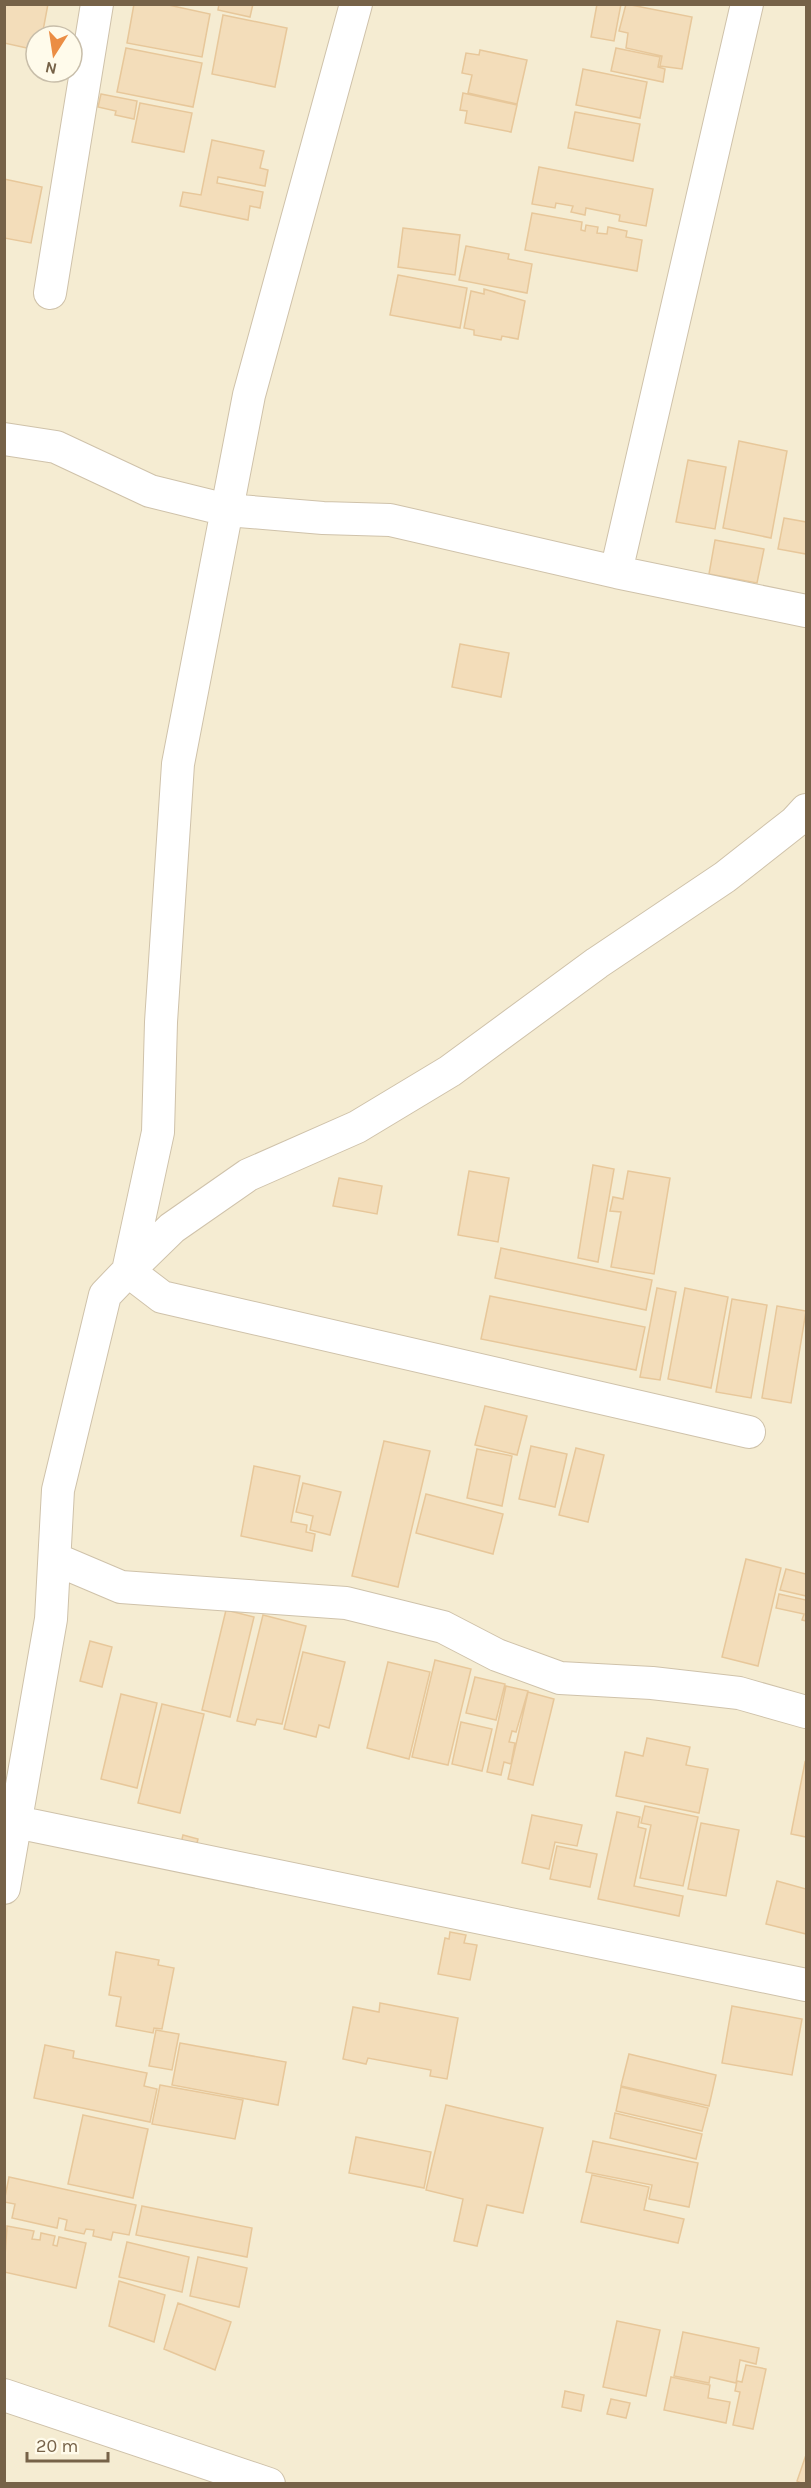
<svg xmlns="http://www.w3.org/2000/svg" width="811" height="2488" viewBox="0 0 811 2488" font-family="Karla,sans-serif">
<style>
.residential{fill:#f5ecd2;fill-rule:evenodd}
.building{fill:#f3ddba;stroke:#e7c79a;stroke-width:1.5}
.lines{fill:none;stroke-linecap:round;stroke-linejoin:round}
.minor-casing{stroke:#cfc2aa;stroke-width:34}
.minor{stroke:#fff;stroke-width:32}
</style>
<rect width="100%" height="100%" fill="#fdf8e4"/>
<!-- residential -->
<path class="residential" d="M 5,5 L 806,5 L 806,2483 L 5,2483 ZM 36,36 L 72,36 L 72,72 L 36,72 Z"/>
<!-- building -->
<path class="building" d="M 4,4 L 48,4 L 42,36 L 36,36 L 36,50 L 4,43 Z
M 134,4 L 164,4 L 210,14 L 202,57 L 127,43 Z
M 219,4 L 253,4 L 250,17 L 218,10 Z
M 597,4 L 621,4 L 614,41 L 591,37 Z
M 626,4 L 692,17 L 682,69 L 660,66 L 662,56 L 626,48 L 628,33 L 619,31 Z
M 223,15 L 287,28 L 275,87 L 212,74 Z
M 126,48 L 202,63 L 193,107 L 117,92 Z
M 616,48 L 660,57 L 658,67 L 665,69 L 663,82 L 611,71 Z
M 480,50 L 527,60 L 517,104 L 468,93 L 472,75 L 462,73 L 466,53 L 479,55 Z
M 583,69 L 647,82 L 640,118 L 576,105 Z
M 463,93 L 517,105 L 511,132 L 465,123 L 467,111 L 460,110 Z
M 101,94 L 137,101 L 134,119 L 115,115 L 116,111 L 98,107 Z
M 140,103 L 192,113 L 184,152 L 132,142 Z
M 575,112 L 640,124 L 633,161 L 568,148 Z
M 212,140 L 264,151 L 260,168 L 268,170 L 265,186 L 218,177 L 217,183 L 263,192 L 260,208 L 250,206 L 248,220 L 180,206 L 183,192 L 201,195 Z
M 539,167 L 653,189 L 646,226 L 619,221 L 620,215 L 586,208 L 585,215 L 571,212 L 573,206 L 556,203 L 555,208 L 532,204 Z
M 4,179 L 42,187 L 31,243 L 4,238 Z
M 532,213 L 582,222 L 581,230 L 585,231 L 586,225 L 598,227 L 597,233 L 607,234 L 608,227 L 627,231 L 626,237 L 642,240 L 637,271 L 525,250 Z
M 403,228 L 460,235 L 455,275 L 398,267 Z
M 466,246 L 509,254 L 508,259 L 532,264 L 527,293 L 459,280 Z
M 398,275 L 467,288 L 460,328 L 390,315 Z
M 484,289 L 525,301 L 518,339 L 502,336 L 501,340 L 474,335 L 474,330 L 464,328 L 471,291 L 484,294 Z
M 739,441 L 787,451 L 771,538 L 723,528 Z
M 688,460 L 726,467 L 715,529 L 676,522 Z
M 784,518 L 806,522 L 806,554 L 778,549 Z
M 715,540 L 764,549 L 757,583 L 709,574 Z
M 460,644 L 509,653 L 501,697 L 452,687 Z
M 593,1165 L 614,1169 L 598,1262 L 578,1258 Z
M 469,1171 L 509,1178 L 498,1242 L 458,1235 Z
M 628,1171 L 670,1178 L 654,1274 L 611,1267 L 621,1212 L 610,1211 L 613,1197 L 623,1199 Z
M 339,1178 L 382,1186 L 377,1214 L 333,1206 Z
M 501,1248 L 652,1280 L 646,1310 L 495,1278 Z
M 657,1288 L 676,1292 L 660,1380 L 640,1377 Z
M 685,1288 L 728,1297 L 711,1388 L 668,1379 Z
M 490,1296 L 645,1327 L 636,1370 L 481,1339 Z
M 732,1299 L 767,1305 L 751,1398 L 716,1392 Z
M 777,1306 L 806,1311 L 791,1403 L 762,1398 Z
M 485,1406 L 527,1416 L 517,1455 L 475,1445 Z
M 384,1441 L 430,1451 L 398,1587 L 352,1576 Z
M 531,1446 L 567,1454 L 555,1507 L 519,1499 Z
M 576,1448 L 604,1455 L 588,1522 L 559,1515 Z
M 477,1449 L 512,1456 L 502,1506 L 467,1498 Z
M 254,1466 L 300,1476 L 291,1522 L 307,1525 L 306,1532 L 315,1534 L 312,1551 L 241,1536 Z
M 303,1483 L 341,1492 L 330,1535 L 310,1530 L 313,1516 L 296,1512 Z
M 426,1494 L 503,1514 L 493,1554 L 416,1533 Z
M 746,1559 L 781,1568 L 758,1666 L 722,1657 Z
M 786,1569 L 806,1574 L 806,1596 L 780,1590 Z
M 779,1594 L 806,1600 L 806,1621 L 802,1620 L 804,1614 L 776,1608 Z
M 226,1610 L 254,1617 L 230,1717 L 202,1710 Z
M 263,1615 L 306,1626 L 282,1724 L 257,1719 L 255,1725 L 237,1721 Z
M 90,1641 L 112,1647 L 102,1687 L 80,1681 Z
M 303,1652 L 345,1662 L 329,1728 L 319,1725 L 316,1737 L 284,1729 Z
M 435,1660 L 471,1669 L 448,1765 L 412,1757 Z
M 388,1662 L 430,1672 L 409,1759 L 367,1748 Z
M 475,1677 L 505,1684 L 496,1720 L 466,1713 Z
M 506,1686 L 528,1691 L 516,1732 L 512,1731 L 509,1742 L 515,1743 L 511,1764 L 504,1762 L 501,1775 L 487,1772 Z
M 528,1692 L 554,1699 L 533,1785 L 508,1779 Z
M 121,1694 L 157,1703 L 137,1788 L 101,1779 Z
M 162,1704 L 204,1714 L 180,1813 L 138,1803 Z
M 461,1722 L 492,1729 L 482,1771 L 452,1764 Z
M 647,1738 L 690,1747 L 686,1765 L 708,1769 L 699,1813 L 616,1796 L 625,1752 L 643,1756 Z
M 805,1762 L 806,1763 L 806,1837 L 791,1834 Z
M 645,1806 L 698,1817 L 683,1886 L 640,1878 L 651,1825 L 641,1823 Z
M 617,1812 L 640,1817 L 638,1827 L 646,1829 L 634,1886 L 683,1896 L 679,1916 L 598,1899 Z
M 532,1815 L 582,1825 L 577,1846 L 555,1842 L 549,1869 L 522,1863 Z
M 701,1823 L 739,1830 L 726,1896 L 688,1889 Z
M 183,1835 L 198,1839 L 194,1855 L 179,1852 Z
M 557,1846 L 597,1854 L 590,1887 L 550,1879 Z
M 777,1881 L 806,1889 L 806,1934 L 766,1924 Z
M 450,1932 L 466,1935 L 464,1943 L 477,1945 L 470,1980 L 438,1974 L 445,1938 L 449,1939 Z
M 116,1952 L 159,1960 L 158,1965 L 174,1968 L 162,2029 L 154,2028 L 153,2033 L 116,2026 L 121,1997 L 109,1995 Z
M 380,2003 L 458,2018 L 447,2079 L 430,2076 L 431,2070 L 368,2058 L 366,2064 L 343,2059 L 353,2007 L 379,2012 Z
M 732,2006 L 802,2019 L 792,2075 L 722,2063 Z
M 156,2030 L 179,2034 L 172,2070 L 149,2066 Z
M 180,2043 L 286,2062 L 278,2105 L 172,2085 Z
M 45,2045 L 74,2051 L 73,2058 L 147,2073 L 144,2086 L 157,2089 L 150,2122 L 34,2098 Z
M 629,2054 L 716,2075 L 709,2106 L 621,2086 Z
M 160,2085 L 243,2100 L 235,2139 L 152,2124 Z
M 621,2087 L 708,2108 L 702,2131 L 616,2111 Z
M 446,2105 L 543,2128 L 523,2213 L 487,2205 L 477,2246 L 454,2241 L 463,2199 L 426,2190 Z
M 615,2113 L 702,2134 L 696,2159 L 610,2138 Z
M 83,2115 L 148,2129 L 133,2198 L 68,2184 Z
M 356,2137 L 431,2152 L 424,2188 L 349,2173 Z
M 593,2141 L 698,2163 L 689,2207 L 649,2199 L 652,2185 L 586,2172 Z
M 592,2175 L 649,2187 L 644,2210 L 684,2219 L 678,2243 L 581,2222 Z
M 9,2177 L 136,2205 L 129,2235 L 113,2232 L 111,2240 L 93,2236 L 94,2230 L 86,2229 L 84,2234 L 65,2230 L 67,2220 L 59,2218 L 57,2228 L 12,2218 L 15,2204 L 4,2202 Z
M 142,2206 L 252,2228 L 247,2257 L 136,2235 Z
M 7,2226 L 34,2231 L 32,2239 L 40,2240 L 41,2233 L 55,2236 L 53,2245 L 57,2246 L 59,2237 L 86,2243 L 76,2288 L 4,2272 Z
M 127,2242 L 189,2257 L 182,2292 L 119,2277 Z
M 198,2257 L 247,2268 L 239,2307 L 190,2296 Z
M 119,2281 L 165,2295 L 154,2342 L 109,2326 Z
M 178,2303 L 231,2322 L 215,2370 L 164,2349 Z
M 617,2321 L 660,2330 L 646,2396 L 603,2387 Z
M 683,2332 L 759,2348 L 756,2364 L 740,2360 L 736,2383 L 710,2377 L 709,2383 L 674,2376 Z
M 746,2365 L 766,2369 L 753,2429 L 733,2425 L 740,2392 L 735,2391 L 737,2381 L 742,2382 Z
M 671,2377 L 710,2385 L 708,2398 L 730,2402 L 726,2423 L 664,2410 Z
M 565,2391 L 584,2395 L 581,2411 L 562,2407 Z
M 611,2399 L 630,2403 L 626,2418 L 607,2414 Z
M 806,2455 L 806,2484 L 803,2484 L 797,2481 Z"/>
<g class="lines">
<!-- minor casing -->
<g class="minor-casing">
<path id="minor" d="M 50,293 L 97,4
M 4,439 L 56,447 L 150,491 L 227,510 L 323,518 L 390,520 L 616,572 L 806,611
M 616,572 L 747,4
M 749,1432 L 162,1297 L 128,1271 L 172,1228 L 248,1175 L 357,1127 L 450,1071 L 597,963 L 725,877 L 795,822 L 806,810
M 55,1559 L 121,1587 L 346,1603 L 443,1627 L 497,1655 L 560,1678 L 652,1683 L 739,1693 L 806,1712
M 16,1822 L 806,1985
M 4,1888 L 51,1619 L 58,1490 L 105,1295 L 128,1271 L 158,1132 L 161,1022 L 178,764 L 249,395 L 356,4
M 4,2395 L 269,2484"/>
</g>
<!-- minor -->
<use href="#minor" class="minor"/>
</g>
<!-- border -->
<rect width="811" height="2488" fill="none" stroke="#766248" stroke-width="12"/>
<!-- north arrow -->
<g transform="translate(54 54) rotate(192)"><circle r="28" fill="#fffbeb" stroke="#c8beaa" stroke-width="1.5"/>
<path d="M0-4.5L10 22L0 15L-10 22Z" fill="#eb8d44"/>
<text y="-9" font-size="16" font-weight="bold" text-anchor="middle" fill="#766248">N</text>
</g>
<!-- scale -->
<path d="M27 2452v9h81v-9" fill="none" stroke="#766248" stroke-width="3"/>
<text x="36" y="2452" font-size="18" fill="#766248" stroke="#fffbeb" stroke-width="4.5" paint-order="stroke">20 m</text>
</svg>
